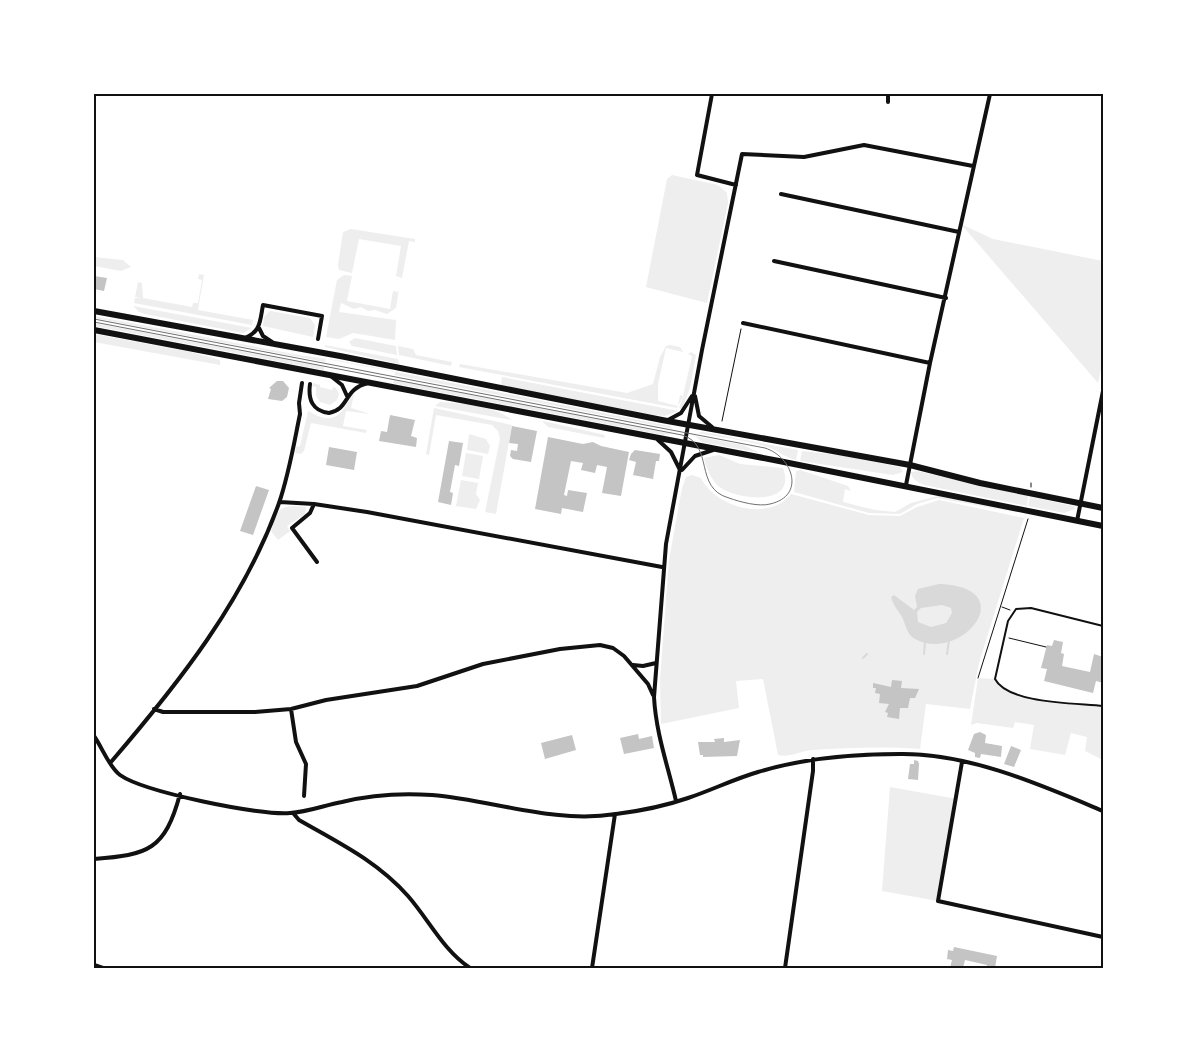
<svg xmlns="http://www.w3.org/2000/svg" width="1197" height="1062" viewBox="0 0 1197 1062" font-family="'Work Sans',sans-serif">
<style>
.green{fill:#eee}
.water{fill:#d9d9d9;fill-rule:evenodd}
.lines{fill:none;stroke-linecap:round;stroke-linejoin:round}
.stream{stroke:#d9d9d9;stroke-width:2}
.building{fill:#c4c4c4}
.path{stroke:#111;stroke-width:1}
.service{stroke:#111;stroke-width:2}
.minor{stroke:#111;stroke-width:4}
.primary{stroke:#111;stroke-width:6}
.tram{stroke:#707070;stroke-width:1}
.neatline{fill:none;stroke:#111;stroke-width:2}
</style>
<rect width="100%" height="100%" fill="#fff"/>
<!-- green -->
<path class="green" d="M 672,175 L 718,185 L 727,193 L 728,203 L 707,303 L 646,287 L 667,179 Z
M 961,224 L 993,239 L 1103,261 L 1103,359 L 1098,383 Z
M 351,229 L 415,239 L 415,242 L 409,241 L 402,278 L 396,276 L 401,246 L 359,239 L 352,273 L 339,270 L 338,265 L 343,232 Z
M 94,257 L 123,260 L 131,267 L 121,271 L 94,266 Z
M 199,274 L 204,275 L 198,310 L 253,320 L 252,325 L 134,303 L 135,298 L 142,298 L 135,297 L 138,282 L 142,283 L 143,298 L 192,307 L 193,303 L 198,303 L 202,280 L 198,279 Z
M 344,275 L 352,276 L 347,301 L 390,309 L 393,291 L 398,292 L 399,289 L 396,308 L 387,314 L 375,310 L 368,311 L 361,307 L 354,309 L 341,303 L 339,312 L 396,320 L 395,340 L 353,333 L 339,339 L 326,337 L 337,280 Z
M 133,306 L 252,328 L 243,333 L 145,314 L 139,312 Z
M 270,311 L 310,318 L 315,325 L 313,337 L 263,326 L 264,317 Z
M 94,316 L 299,355 L 342,361 L 669,426 L 674,429 L 395,375 L 395,372 L 326,359 L 325,362 L 94,318 Z
M 94,323 L 324,367 L 324,370 L 393,384 L 394,380 L 673,434 L 663,435 L 94,326 Z
M 94,334 L 191,352 L 220,360 L 220,365 L 94,342 Z
M 355,338 L 396,346 L 397,355 L 352,346 L 349,342 Z
M 325,345 L 398,359 L 399,364 L 325,347 Z
M 670,345 L 680,347 L 683,352 L 666,348 L 658,384 L 658,401 L 678,406 L 680,395 L 683,396 L 692,356 L 688,354 L 691,352 L 696,355 L 690,388 L 682,409 L 679,408 L 684,395 L 677,408 L 459,367 L 460,364 L 627,393 L 653,384 L 660,357 L 666,346 Z
M 398,346 L 413,349 L 416,355 L 452,362 L 451,366 L 399,355 Z
M 502,377 L 679,411 L 665,416 L 655,415 L 501,386 Z
M 313,383 L 320,385 L 320,387 L 332,390 L 333,387 L 336,388 L 339,394 L 337,400 L 330,405 L 320,402 L 316,396 L 316,387 L 312,386 Z
M 354,394 L 351,408 L 370,414 L 346,411 L 343,426 L 367,430 L 366,433 L 311,423 L 304,451 L 301,454 L 295,453 L 296,447 L 300,446 L 308,411 C 310,411 316,416 321,417 C 340,423 345,405 354,394 Z
M 440,402 C 462,403 495,406 512,420 L 435,406 Z
M 434,408 L 512,425 L 496,514 L 485,512 L 500,439 L 498,431 L 492,425 L 436,415 L 429,455 L 426,454 Z
M 512,414 L 605,435 L 604,438 L 548,427 L 542,421 Z
M 703,432 L 798,450 L 796,460 C 785,458 778,450 767,447 C 745,440 720,437 697,433 Z
M 469,434 L 486,439 L 490,446 L 488,454 L 467,450 Z
M 695,436 L 743,445 L 760,453 L 702,442 Z
M 802,451 L 839,455 L 900,467 L 903,472 L 893,475 L 800,461 Z
M 466,453 L 483,456 L 479,479 L 462,476 Z
M 719,455 L 740,464 L 783,468 C 798,508 735,500 718,486 C 711,479 706,467 704,458 Z
M 800,470 L 848,486 L 851,491 L 845,489 L 843,502 L 875,510 L 895,512 L 911,503 L 938,496 L 1025,514 L 937,498 L 917,504 L 900,514 L 869,513 L 794,492 L 796,471 Z
M 917,471 L 1028,496 L 1027,506 L 924,485 C 918,483 911,478 911,472 Z
M 692,475 L 701,478 C 716,508 769,522 791,494 L 869,515 L 900,516 L 917,507 L 939,500 L 1024,518 L 979,663 L 970,709 L 926,704 L 920,749 C 883,746 848,748 812,750 C 800,751 789,758 778,755 L 763,679 L 736,681 L 739,708 L 661,724 L 660,680 L 669,560 L 682,488 L 686,477 Z
M 461,480 L 478,483 L 476,494 L 480,500 L 476,509 L 456,506 Z
M 1030,497 L 1074,506 L 1075,509 L 1064,513 L 1028,506 Z
M 294,506 L 306,507 L 305,514 L 287,526 L 290,531 L 278,540 L 271,531 C 277,515 275,507 294,506 Z
M 978,678 L 995,679 C 1008,704 1077,703 1103,706 L 1103,760 L 1085,751 L 1087,737 L 1071,733 L 1065,755 L 1030,749 L 1034,725 L 1015,722 L 1013,728 L 977,723 L 971,725 Z
M 890,787 L 957,799 L 938,901 L 882,891 Z"/>
<!-- water -->
<path class="water" d="M 939,584 C 1024,587 961,664 915,639 C 906,634 906,624 902,617 C 898,610 893,605 891,597 L 894,595 L 914,610 L 917,607 L 915,596 L 918,589 ZM 942,605 L 951,608 L 952,613 L 946,623 L 931,627 L 918,622 L 917,612 L 921,608 Z"/>
<g class="lines">
<!-- stream -->
<path class="stream" d="M 924,654 L 925,642
M 947,654 L 949,640
M 863,658 L 867,654"/>
</g>
<!-- building -->
<path class="building" d="M 94,276 L 107,278 L 104,291 L 94,289 Z
M 283,381 L 289,388 L 287,397 L 282,401 L 268,399 L 271,389 L 269,388 L 277,381 Z
M 390,415 L 415,420 L 411,436 L 417,438 L 416,447 L 379,441 L 381,431 L 387,432 Z
M 512,426 L 537,431 L 531,462 L 513,459 L 510,456 L 511,450 L 517,451 L 518,444 L 509,443 Z
M 548,437 L 583,444 L 593,442 L 601,446 L 629,452 L 621,496 L 602,493 L 607,467 L 597,465 L 595,473 L 581,470 L 583,463 L 571,461 L 564,495 L 567,496 L 568,490 L 587,493 L 583,512 L 562,508 L 561,514 L 535,509 Z
M 449,441 L 463,443 L 459,466 L 455,465 L 450,492 L 453,493 L 451,505 L 438,502 Z
M 329,447 L 357,452 L 354,470 L 326,465 Z
M 635,450 L 660,454 L 659,461 L 656,461 L 653,479 L 633,475 L 636,462 L 629,460 L 631,454 Z
M 256,486 L 269,490 L 253,535 L 240,531 Z
M 1054,640 L 1063,642 L 1061,653 L 1064,654 L 1062,666 L 1090,672 L 1094,654 L 1103,657 L 1103,683 L 1096,681 L 1093,693 L 1044,681 L 1047,669 L 1041,668 L 1047,645 L 1052,646 Z
M 892,680 L 902,681 L 901,688 L 919,689 L 915,698 L 910,698 L 908,708 L 900,708 L 899,719 L 887,717 L 888,713 L 885,712 L 889,704 L 879,703 L 880,694 L 875,693 L 876,688 L 873,688 L 873,683 L 891,687 Z
M 980,732 L 986,735 L 985,743 L 1002,746 L 1001,757 L 981,754 L 980,758 L 975,757 L 975,753 L 968,750 L 974,734 Z
M 638,734 L 639,739 L 652,736 L 654,748 L 624,754 L 620,738 Z
M 572,735 L 576,750 L 545,759 L 541,743 Z
M 724,738 L 724,742 L 740,740 L 737,756 L 703,757 L 703,755 L 700,755 L 698,742 L 715,742 L 714,739 Z
M 1011,746 L 1021,750 L 1014,767 L 1004,764 Z
M 914,760 L 918,761 L 919,764 L 918,780 L 908,779 L 910,764 L 914,764 Z
M 954,947 L 997,956 L 995,968 L 986,968 L 987,965 L 965,960 L 963,968 L 950,968 L 952,960 L 947,959 L 948,950 L 953,951 Z"/>
<g class="lines">
<!-- path -->
<path class="path" d="M 722,421 L 741,329
M 1031,487 L 1031,483
M 1002,607 L 1010,610
M 1009,638 L 1046,647
M 978,678 L 1028,519"/>
<!-- service -->
<path class="service" d="M 1103,626 L 1031,608 L 1016,609 L 1008,621 L 995,679 C 1008,704 1077,703 1103,706"/>
<!-- minor -->
<path class="minor" d="M 712,94 L 697,175 L 736,185
M 888,94 L 888,102
M 781,194 L 959,232
M 774,261 L 946,298
M 743,323 L 930,363
M 259,328 L 263,336 L 272,342
M 245,338 C 261,332 260,320 263,305 L 322,316 L 318,339
M 332,377 L 342,385 L 347,396
M 310,384 C 308,399 312,411 329,413 C 350,409 343,389 368,383
M 695,396 L 699,416 L 712,427
M 668,420 L 681,413 L 692,396
M 658,440 L 671,452 L 680,470
M 682,470 L 695,456 L 713,450
M 906,485 L 930,363 L 990,94
M 280,502 L 314,504 L 367,512 L 662,567
M 314,504 L 310,513 L 292,528 L 317,562
M 1077,521 L 1103,391
M 633,665 L 643,666 L 656,663
M 154,709 L 163,712 L 255,712 L 291,709 L 326,700 L 417,686 L 483,664 L 560,649 L 600,645 L 613,648 L 624,656 L 648,684 L 653,695
M 291,709 L 296,742 L 306,764 L 304,796
M 94,736 C 102,747 109,767 120,775 C 144,792 261,816 290,813 C 308,812 325,805 342,802 C 370,795 403,793 432,795 C 493,800 553,824 616,814 C 640,811 665,806 688,798 C 712,790 734,779 758,772 C 804,758 852,754 900,754 C 969,753 1041,785 1103,811
M 111,762 C 178,684 244,601 279,503 C 289,474 294,443 300,414 L 299,403 L 302,383
M 962,762 L 938,901 L 1103,937
M 676,801 C 668,766 656,734 654,697 L 666,544 L 702,350 L 742,154 L 804,157 L 864,145 L 973,166
M 293,813 L 299,820 C 339,843 377,861 408,896 C 429,920 443,950 470,968
M 94,859 C 148,855 165,850 180,794
M 94,965 L 103,968
M 592,968 L 615,814
M 785,968 L 813,771 L 813,759"/>
<!-- primary -->
<path class="primary" d="M 94,311 L 340,356 L 662,420 L 910,465 L 980,483 L 1103,508
M 94,330 L 779,461 L 1103,526"/>
<!-- tram -->
<path class="tram" d="M 94,319 L 765,448 C 793,457 806,496 770,504 C 759,507 740,502 729,498 C 693,488 715,445 682,435 L 94,322"/>
</g>
<!-- border -->
<rect width="1197" height="1062" fill="none" stroke="#ffffff" stroke-width="190"/>
<rect x="95" y="95" width="1007" height="872" class="neatline"/>
</svg>
